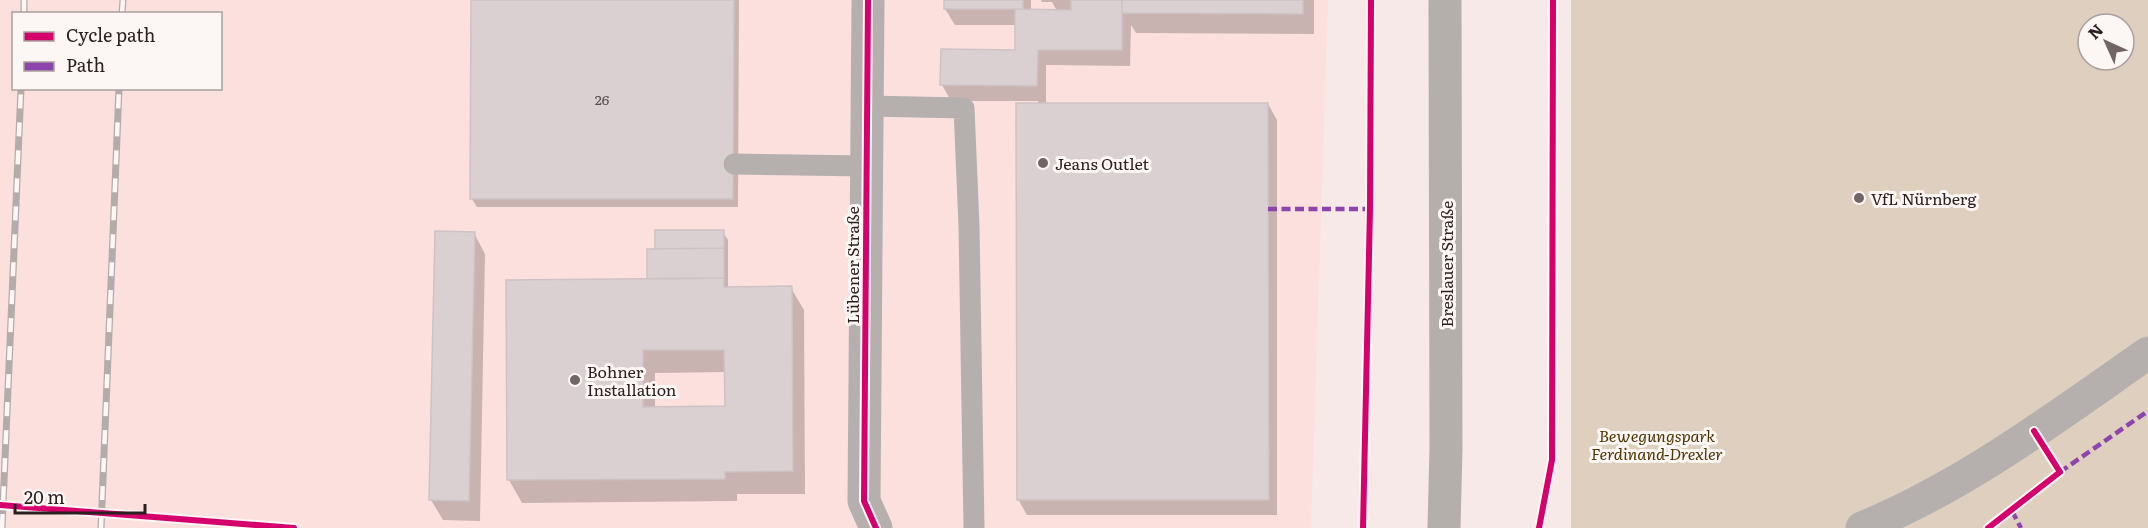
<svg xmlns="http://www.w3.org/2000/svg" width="2148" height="528" viewBox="0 0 2148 528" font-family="Literata,serif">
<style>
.built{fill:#fbe0de;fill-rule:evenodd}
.green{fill:#decfbe;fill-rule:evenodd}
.shadow{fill:#0003;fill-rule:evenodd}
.building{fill:#dad0d1;stroke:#cec2c4;stroke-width:1.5;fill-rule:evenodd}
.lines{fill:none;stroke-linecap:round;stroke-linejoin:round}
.lane{stroke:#b5b0ae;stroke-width:21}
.street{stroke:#b5b0ae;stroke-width:33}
.secondary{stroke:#b5afac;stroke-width:33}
.rail-casing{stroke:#b3acaa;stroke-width:7}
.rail{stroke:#fcf6f5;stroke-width:4.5;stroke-dasharray:14;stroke-linecap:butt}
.quiet{stroke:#8e44ad;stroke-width:4.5;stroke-dasharray:9 4.5;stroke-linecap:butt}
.cycleway-casing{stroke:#fcf6f5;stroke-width:10}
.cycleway{stroke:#d6006c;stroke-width:6}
.poi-dot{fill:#716665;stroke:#fcf6f5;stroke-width:2}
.labels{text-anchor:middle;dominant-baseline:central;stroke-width:6;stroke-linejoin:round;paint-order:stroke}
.number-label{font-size:14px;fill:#564c4c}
.poi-label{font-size:16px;fill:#2a201f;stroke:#fcf6f5;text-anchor:start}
.street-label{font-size:16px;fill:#2a201f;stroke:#fcf6f5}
.park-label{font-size:16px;font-style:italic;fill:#4c3500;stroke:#fcf6f5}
</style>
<rect width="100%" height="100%" fill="#f6e9e8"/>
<!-- built -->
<path class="built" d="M 0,0 L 1328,0 L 1311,528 L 0,528 ZM 14,14 L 220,14 L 220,88 L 14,88 Z"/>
<!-- green -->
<path class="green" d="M 1571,0 L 2148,0 L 2148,528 L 1571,528 ZM 2088,24 L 2124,24 L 2124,60 L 2088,60 Z"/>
<!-- shadow -->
<path class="shadow" d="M 472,0 L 739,0 L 738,207 L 477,207 L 472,199 Z
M 945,0 L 1031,0 L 1031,11 L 1057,11 L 1052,2 L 1042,2 L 1041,0 L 1314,0 L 1314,34 L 1136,33 L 1131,25 L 1130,66 L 1046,65 L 1046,104 L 1268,104 L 1277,120 L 1277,515 L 1027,515 L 1018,499 L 1038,101 L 951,101 L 942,85 L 1017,51 L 1017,25 L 955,25 L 945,9 Z
M 723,232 L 728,240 L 728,289 L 791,288 L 804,310 L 805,494 L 737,494 L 737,501 L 522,503 L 509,480 L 508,281 L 649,280 L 657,250 ZM 726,372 L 726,408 L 655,409 L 655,373 Z
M 474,233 L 485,254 L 480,521 L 443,520 L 431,500 Z"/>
<!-- building -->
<path class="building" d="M 471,0 L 734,0 L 733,199 L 470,199 Z
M 944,0 L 1023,0 L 1023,9 L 944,9 Z
M 1071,0 L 1122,0 L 1122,50 L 1038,50 L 1037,86 L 940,85 L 941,49 L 1015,50 L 1015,9 L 1071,10 Z
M 1122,0 L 1303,0 L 1303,14 L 1122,13 Z
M 1016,103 L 1268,103 L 1269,500 L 1017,500 Z
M 655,230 L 724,230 L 724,248 L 655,249 Z
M 435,231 L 475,232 L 469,501 L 429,500 Z
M 724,248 L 724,278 L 647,279 L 647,249 Z
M 724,278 L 724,287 L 792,286 L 793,471 L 725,472 L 725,479 L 507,480 L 506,280 ZM 643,350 L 724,350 L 725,406 L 643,407 Z"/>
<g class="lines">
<!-- lane -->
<path class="lane" d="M 867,106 L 964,108 L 969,226 L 974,528
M 734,164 L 867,166"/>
<!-- street -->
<path class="street" d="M 868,0 L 864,501 L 876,528
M 1862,528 C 1966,485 2056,417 2148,353"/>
<!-- secondary -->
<path class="secondary" d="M 1444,528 L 1446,448 L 1445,0"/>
<!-- rail casing -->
<g class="rail-casing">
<path id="rail" d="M 24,14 L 24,0
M 122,14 L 123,0
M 2,528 L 21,88
M 101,528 L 119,88"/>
</g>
<!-- rail -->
<use href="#rail" class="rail"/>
<!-- quiet -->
<path class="quiet" d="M 1268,209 L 1370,209
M 2060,472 L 2148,411
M 2012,511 L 2021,528"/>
<!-- cycleway casing -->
<g class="cycleway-casing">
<path id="cycleway" d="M 868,0 L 864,501 L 876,528
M 0,505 L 294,528
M 1363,528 L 1370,209 L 1371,0
M 1539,528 L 1552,460 L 1553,0
M 1988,528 L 2060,472 L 2034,431"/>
</g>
<!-- cycleway -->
<use href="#cycleway" class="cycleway"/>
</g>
<!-- markers -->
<g class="poi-dot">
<circle cx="1043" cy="163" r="6"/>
<circle cx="1859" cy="198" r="6"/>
<circle cx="575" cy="380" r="6"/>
</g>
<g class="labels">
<!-- number labels -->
<g class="number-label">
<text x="602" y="99">26</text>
</g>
<!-- poi labels -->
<g class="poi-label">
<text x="1055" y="163">Jeans Outlet</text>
<text x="1871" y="198">VfL Nürnberg</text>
<text x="587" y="371">Bohner<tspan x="587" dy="18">Installation</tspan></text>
</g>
<!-- street labels -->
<g class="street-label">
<text transform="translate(1446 264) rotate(-90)">Breslauer Straße</text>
<text transform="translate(852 265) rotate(-90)">Lübener Straße</text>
</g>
<!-- park labels -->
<g class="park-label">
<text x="1657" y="435">Bewegungspark<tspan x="1657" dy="18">Ferdinand-Drexler</tspan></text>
</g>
</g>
<!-- legend -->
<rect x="12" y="12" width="210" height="78" fill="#fcf6f5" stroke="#a8a09f" stroke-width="1.5"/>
<rect x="24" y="32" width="30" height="9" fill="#d6006c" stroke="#a8a09f" stroke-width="1.5"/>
<text x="66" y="42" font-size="18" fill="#2a201f">Cycle path</text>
<rect x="24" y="62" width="30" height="9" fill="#8e44ad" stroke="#a8a09f" stroke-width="1.5"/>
<text x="66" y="72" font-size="18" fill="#2a201f">Path</text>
<!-- north arrow -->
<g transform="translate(2106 42) rotate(315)"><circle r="28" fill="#fcf6f5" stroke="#a8a09f" stroke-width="1.5"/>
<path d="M0-4.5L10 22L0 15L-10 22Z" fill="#716665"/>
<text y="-9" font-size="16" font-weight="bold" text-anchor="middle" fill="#2a201f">N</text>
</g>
<!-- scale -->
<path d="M15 504v9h130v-9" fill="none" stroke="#2a201f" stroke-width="3"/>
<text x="24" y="504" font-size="18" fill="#2a201f" stroke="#fcf6f5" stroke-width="4.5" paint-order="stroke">20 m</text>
</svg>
